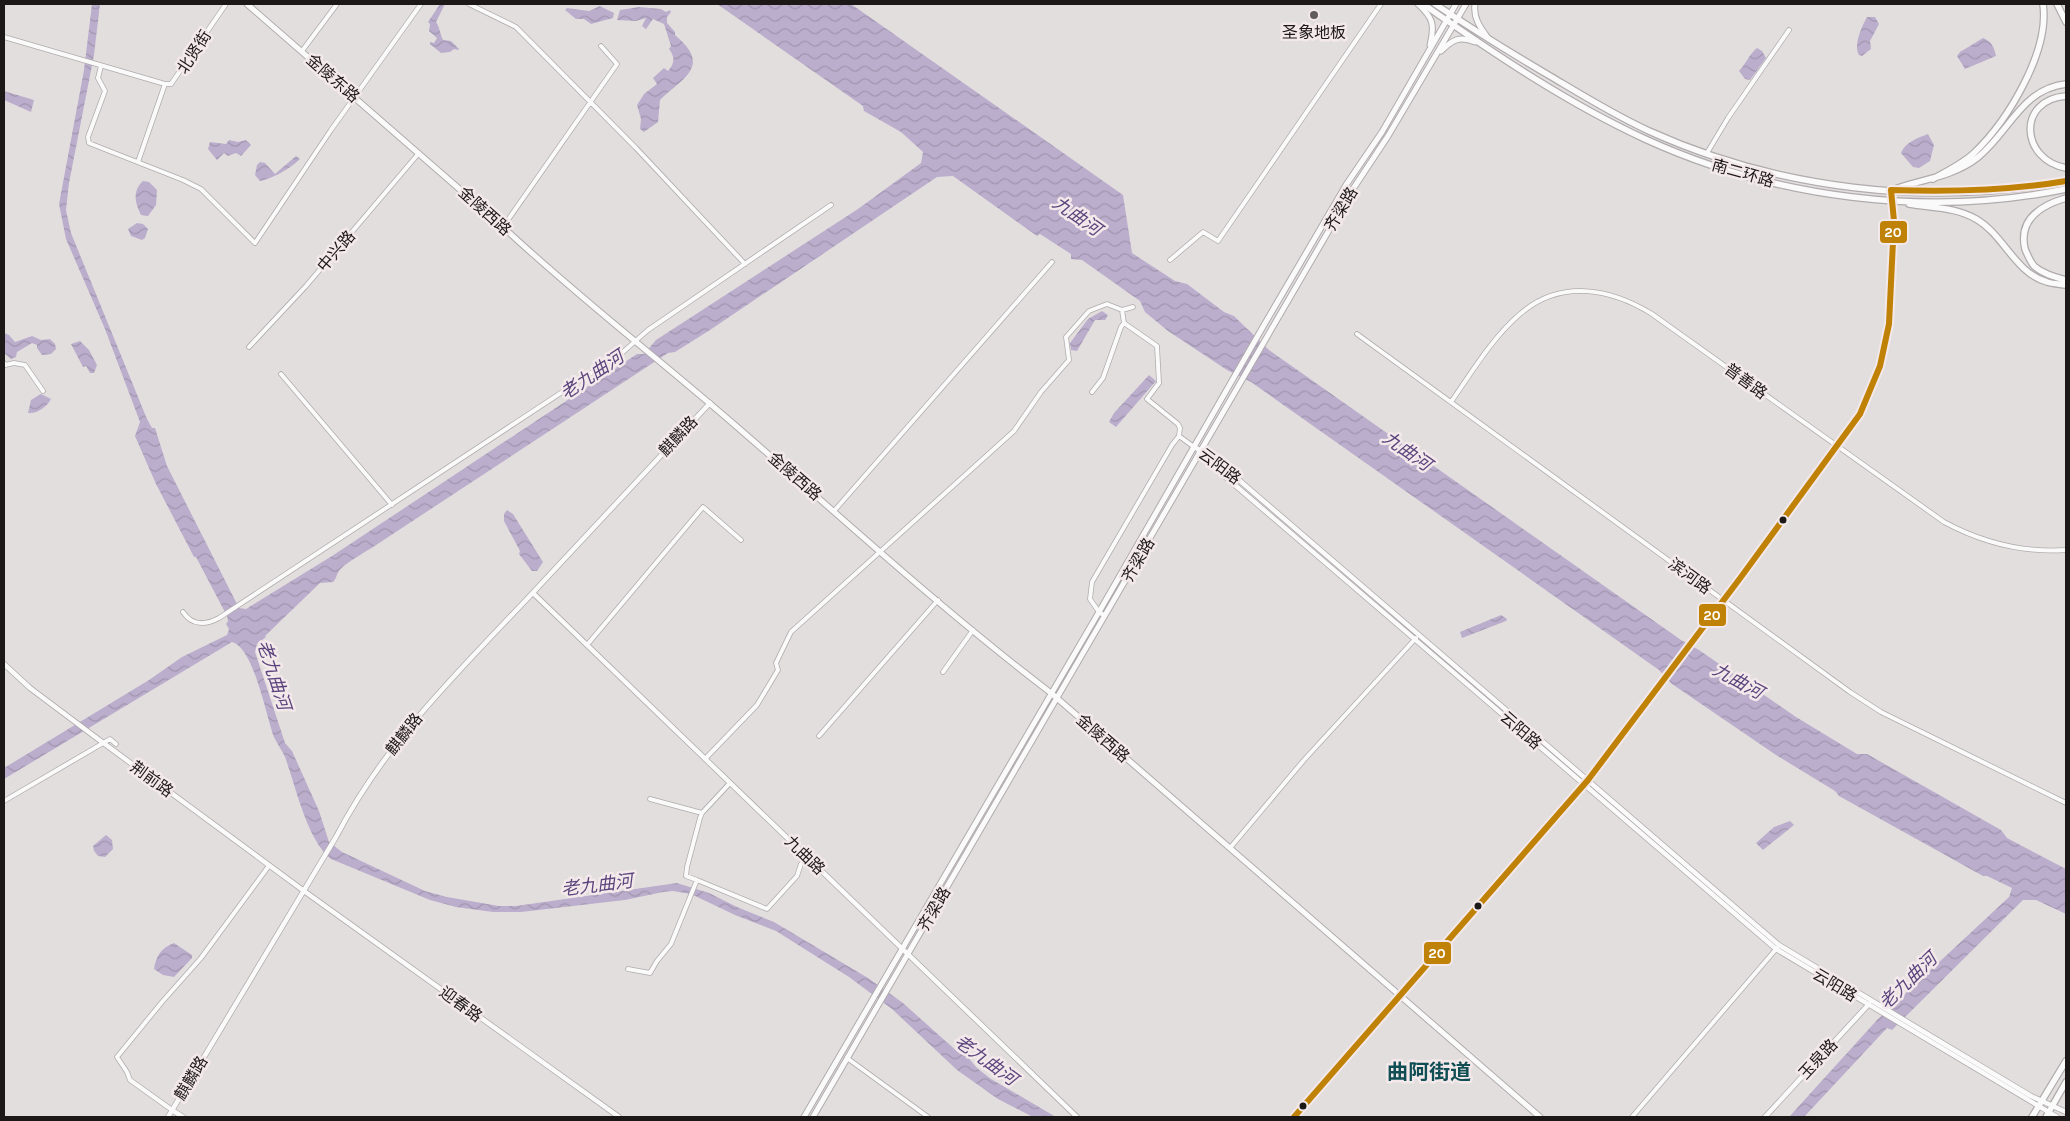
<svg xmlns="http://www.w3.org/2000/svg" width="2070" height="1121" viewBox="0 0 2070 1121" font-family="Karla,'Noto Sans SC',sans-serif">
<style>
.water{fill:url(#water-waves)}
.lines{fill:none;stroke-linecap:round;stroke-linejoin:round}
.minor-casing{stroke:#b0abac;stroke-width:5.5}
.tertiary-casing{stroke:#b0abac;stroke-width:6}
.secondary-casing{stroke:#b0abac;stroke-width:7}
.primary-casing{stroke:#b0abac;stroke-width:8}
.minor{stroke:#fbfafa;stroke-width:4}
.tertiary{stroke:#fbfafa;stroke-width:4.5}
.secondary{stroke:#fbfafa;stroke-width:5}
.primary{stroke:#fbfafa;stroke-width:5.5}
.bus-1-casing{stroke:#f4e9ea;stroke-width:10}
.bus-1{stroke:#c08206;stroke-width:6}
.poi-dot{fill:#625d5d;stroke:#f4e9ea;stroke-width:2}
.bus-dot{fill:#1c1818;stroke:#f4e9ea;stroke-width:2}
.labels{text-anchor:middle;dominant-baseline:central;stroke-width:5;stroke-linejoin:round;paint-order:stroke}
.poi-label{font-size:16px;fill:#1c1818;stroke:#f4e9ea}
.street-label{font-size:16px;fill:#1c1818;stroke:#f4e9ea}
.water-label{font-size:18px;font-style:italic;fill:#5c457e;stroke:#f4e9ea}
.district-label{font-size:21px;font-weight:bold;fill:#114e54;stroke:#f4e9ea}
.line-badge{stroke:#f4e9ea;stroke-width:2}
.badge-label{font-size:14px;text-anchor:middle;font-weight:bold;fill:#fff}
</style>
<defs>
<pattern id="water-waves" width="16" height="10" patternUnits="userSpaceOnUse" patternTransform="scale(1.25)"><rect width="16" height="10" fill="#bbaecd"/><path d="M0 5q4-4 8 0t8 0" fill="none" stroke="#a095af"/></pattern>
</defs>
<rect width="100%" height="100%" fill="#e3dede"/>
<!-- water -->
<path class="water" d="M 92,4 L 100,4 L 94,55 L 69,183 L 66,210 L 71,233 L 147,419 L 152,428 L 155,428 L 167,466 L 239,608 L 246,609 L 332,556 L 637,354 L 644,354 L 656,340 L 858,209 L 921,163 L 923,152 L 901,132 L 864,111 L 863,106 L 717,4 L 851,4 L 1123,195 L 1132,253 L 1175,281 L 1187,284 L 1224,312 L 1234,316 L 1269,350 L 1681,640 L 1699,650 L 1796,717 L 1857,754 L 1867,754 L 2001,830 L 2007,838 L 2066,869 L 2066,914 L 2036,900 L 2023,900 L 1892,1030 L 1887,1028 L 1804,1117 L 1789,1117 L 1877,1020 L 2009,897 L 2012,888 L 1987,876 L 1983,876 L 1839,796 L 1835,791 L 1776,755 L 1672,684 L 1659,670 L 1251,382 L 1227,370 L 1168,331 L 1145,312 L 1140,301 L 1082,260 L 1071,259 L 1071,254 L 1040,234 L 1037,236 L 953,176 L 937,177 L 710,330 L 675,352 L 668,353 L 370,549 C 363,553 343,565 339,571 C 336,575 337,578 333,582 L 320,583 L 265,636 L 266,637 L 257,644 L 255,652 L 285,743 L 292,751 L 319,811 L 329,842 L 342,852 L 425,891 L 447,897 L 499,906 L 516,906 L 677,883 L 709,893 L 737,907 L 774,922 L 868,978 L 903,1003 L 960,1054 L 966,1055 L 977,1068 L 991,1079 L 1056,1117 L 1033,1117 L 998,1099 L 957,1070 L 892,1009 L 849,977 L 776,931 L 735,915 L 691,894 L 673,891 L 663,892 L 625,900 L 521,912 L 493,912 L 456,907 L 430,900 L 331,859 C 307,840 296,787 285,757 C 282,750 277,744 274,737 C 266,716 254,648 232,642 L 4,779 L 4,768 L 149,680 L 182,657 L 227,635 L 229,629 L 226,624 L 228,621 L 227,616 L 196,557 L 194,557 L 156,484 L 135,436 L 140,422 L 105,329 L 66,239 L 59,204 L 84,70 Z
M 440,4 L 445,4 L 436,22 C 440,28 440,34 443,40 L 451,41 L 459,49 L 458,50 L 454,49 L 450,52 L 441,53 L 430,44 L 430,42 L 434,43 L 437,38 L 429,31 L 430,24 L 428,22 Z
M 600,6 L 614,13 L 613,18 L 591,24 L 584,19 L 576,19 L 565,10 L 567,8 L 589,11 Z
M 639,7 L 661,9 L 666,12 L 670,10 L 671,12 L 667,17 L 667,23 L 675,32 L 675,35 C 712,66 684,77 660,100 L 658,122 L 644,132 L 640,129 L 641,119 L 637,105 L 644,94 L 657,84 L 653,78 L 664,68 L 668,71 C 675,63 675,57 669,49 L 671,46 L 664,24 L 653,19 L 646,29 L 642,26 L 646,18 L 636,21 L 617,20 L 620,10 Z
M 1867,17 L 1875,17 L 1879,24 L 1870,41 L 1871,49 L 1862,56 L 1859,55 C 1853,45 1862,26 1867,17 Z
M 1983,38 C 1992,42 1994,47 1996,56 L 1965,69 L 1957,56 L 1960,52 Z
M 1757,48 L 1762,51 L 1766,58 L 1750,80 L 1745,79 L 1739,71 C 1746,64 1749,54 1757,48 Z
M 4,91 L 34,100 L 31,112 L 4,100 Z
M 1928,134 L 1934,145 L 1930,161 L 1919,168 L 1913,167 L 1901,153 C 1905,142 1918,138 1928,134 Z
M 229,140 L 238,142 L 246,140 L 251,145 L 241,156 L 236,153 L 228,156 L 224,153 L 217,160 L 208,149 L 210,142 L 226,144 Z
M 296,156 L 300,159 C 291,168 272,179 260,181 L 255,175 L 257,165 L 260,162 L 265,163 L 275,174 Z
M 143,181 L 149,182 L 157,190 L 156,205 L 148,216 L 141,215 C 135,204 132,191 143,181 Z
M 137,223 L 143,224 L 148,229 L 145,238 L 142,240 L 131,236 L 128,229 Z
M 1102,311 L 1108,315 L 1105,320 L 1095,320 L 1077,351 L 1071,350 L 1070,343 L 1088,319 Z
M 4,333 L 9,335 L 15,342 L 32,336 L 41,340 L 50,339 L 55,344 L 56,349 L 51,354 L 42,355 L 37,348 L 37,345 L 32,343 L 17,352 L 16,357 L 11,359 L 4,353 Z
M 80,341 L 89,350 L 97,365 L 94,373 L 90,373 L 86,366 L 83,367 L 71,344 Z
M 1149,375 L 1156,381 L 1116,427 L 1109,422 L 1114,413 Z
M 41,394 L 51,399 C 47,407 37,414 28,413 L 31,400 Z
M 507,510 L 513,514 L 543,562 L 537,571 L 532,571 L 519,554 L 520,551 L 504,521 L 504,514 Z
M 1501,615 L 1507,619 L 1506,621 L 1462,638 L 1460,632 Z
M 1790,821 L 1794,825 L 1763,850 L 1756,843 L 1774,827 Z
M 106,835 L 112,840 L 113,849 L 105,857 L 98,856 L 94,851 L 93,846 Z
M 174,943 L 192,955 L 192,958 L 174,977 L 163,975 L 154,969 C 156,956 161,948 174,943 Z"/>
<g class="lines">
<!-- minor casing -->
<g class="minor-casing">
<path id="minor" d="M 469,4 L 516,27 L 636,148 L 745,264
M 4,37 L 165,84 L 171,84 L 226,4
M 302,51 L 337,4
M 101,66 L 98,78 L 105,91 L 88,137 L 89,143 L 183,180 L 201,189 L 255,243 L 331,130 L 421,4
M 1707,153 L 1728,118 L 1789,30
M 138,162 L 165,84
M 503,227 L 617,64 L 601,46
M 1170,260 L 1203,232 L 1218,241 L 1381,4
M 1122,310 L 1124,323
M 1357,334 L 1850,692 L 1881,712 L 2066,803
M 249,347 L 306,286 L 419,153
M 4,363 L 5,365 L 14,363 L 25,365 L 43,391
M 281,374 L 392,505
M 1092,392 L 1103,378 L 1121,327 L 1124,323 L 1157,346 L 1159,383 L 1147,399 L 1178,424 L 1180,428 L 1179,436
M 1451,402 C 1472,372 1492,338 1520,314 C 1560,279 1610,288 1652,314 L 1944,522 C 1983,543 2022,553 2066,550
M 834,511 L 1052,262
M 183,612 C 192,626 206,625 219,618 L 623,352 L 648,330 L 831,205
M 1105,616 L 1099,612 L 1090,599 L 1092,582 L 1172,445 L 1179,436 L 1194,447
M 587,645 L 703,507 L 741,540
M 943,672 L 973,630
M 819,736 L 938,600
M 705,759 L 757,705 L 778,670 L 776,663 L 791,632 L 1014,431 L 1041,392 L 1069,360 L 1066,337 L 1089,311 L 1107,304 L 1122,310 L 1133,307
M 650,799 L 702,813
M 4,801 L 110,739 L 116,744
M 1230,848 L 1304,760 L 1416,638
M 697,880 L 767,909 L 797,876 L 801,864 L 807,857
M 628,969 L 650,973 L 657,961 L 671,944 L 697,880 L 686,876 L 687,867 L 700,818 L 702,813 L 730,783
M 847,1058 L 928,1117
M 172,1110 L 130,1080 L 127,1072 L 117,1057 L 162,1002 L 201,958 L 268,867
M 1632,1117 L 1777,948"/>
</g>
<!-- tertiary casing -->
<g class="tertiary-casing">
<path id="tertiary" d="M 1194,447 L 1210,455 L 1779,945 L 2031,1096 L 2066,1112
M 1199,452 L 1208,462 L 1776,949 L 2057,1117
M 533,593 L 1077,1117
M 4,664 L 30,688 L 94,736 L 304,891 L 619,1117
M 172,1110 L 183,1117
M 168,1117 L 336,837 C 385,743 455,675 527,599 C 588,534 649,468 710,403
M 1294,1117 L 1588,780 L 1741,577 L 1860,414 L 1880,366 L 1889,324 L 1894,221 L 1891,190
M 1765,1117 L 1869,1004"/>
</g>
<!-- secondary casing -->
<g class="secondary-casing">
<path id="secondary" d="M 247,4 L 503,227 C 578,297 659,359 736,426 C 840,516 942,610 1051,693 L 1540,1117
M 1418,4 C 1433,18 1435,24 1430,45
M 1475,4 C 1473,18 1480,27 1488,38
M 1441,51 C 1453,39 1460,36 1475,42
M 804,1117 L 1099,612 L 1264,325 L 1346,185 L 1382,132 L 1456,4
M 813,1117 L 1353,189 L 1388,136 L 1466,4"/>
</g>
<!-- primary casing -->
<g class="primary-casing">
<path id="primary" d="M 1423,4 C 1493,53 1567,103 1645,139 C 1774,198 1927,218 2066,189
M 1435,4 C 1472,29 1511,53 1550,76 C 1582,95 1614,115 1649,131 C 1777,189 1928,207 2066,181
M 2057,4 L 2066,22
M 2066,96 C 2016,100 2021,160 2066,168
M 1933,179 C 1947,171 1964,163 1975,152 C 2008,120 2050,51 2043,4
M 1895,189 C 1923,179 1952,177 1977,158 C 2009,133 2021,89 2066,84
M 2066,198 C 2042,205 2018,219 2025,249 C 2027,254 2030,261 2034,266 C 2043,274 2055,277 2066,280
M 1909,204 C 1932,208 1955,207 1976,219 C 2004,235 2015,273 2047,282 C 2053,284 2060,284 2066,285
M 2032,1117 L 2066,1061
M 2046,1117 L 2066,1082"/>
</g>
<!-- minor -->
<use href="#minor" class="minor"/>
<!-- tertiary -->
<use href="#tertiary" class="tertiary"/>
<!-- secondary -->
<use href="#secondary" class="secondary"/>
<!-- primary -->
<use href="#primary" class="primary"/>
<!-- bus-1 casing -->
<g class="bus-1-casing">
<path id="bus-1" d="M 1294,1117 L 1588,780 L 1741,577 L 1860,414 L 1880,366 L 1889,324 L 1894,221 L 1891,190 C 1950,192 2008,191 2066,181"/>
</g>
<!-- bus-1 -->
<use href="#bus-1" class="bus-1"/>
</g>
<!-- markers -->
<circle class="poi-dot" cx="1314" cy="15" r="5"/>
<g class="bus-dot">
<circle cx="1783" cy="520" r="4.5"/>
<circle cx="1478" cy="906" r="4.5"/>
<circle cx="1303" cy="1106" r="4.5"/>
</g>
<g class="labels">
<!-- poi labels -->
<g class="poi-label">
<text x="1314" y="32">圣象地板</text>
</g>
<!-- street labels -->
<g class="street-label">
<text transform="translate(194 52) rotate(-57)">北贤街</text>
<text transform="translate(333 78) rotate(41)">金陵东路</text>
<text transform="translate(1743 173) rotate(16)">南二环路</text>
<text transform="translate(1341 209) rotate(-59)">齐梁路</text>
<text transform="translate(485 211) rotate(42)">金陵西路</text>
<text transform="translate(336 251) rotate(-49)">中兴路</text>
<text transform="translate(1746 381) rotate(36)">普善路</text>
<text transform="translate(678 436) rotate(-47)">麒麟路</text>
<text transform="translate(1220 466) rotate(37)">云阳路</text>
<text transform="translate(795 476) rotate(41)">金陵西路</text>
<text transform="translate(1138 560) rotate(-60)">齐梁路</text>
<text transform="translate(1690 576) rotate(36)">滨河路</text>
<text transform="translate(1521 730) rotate(41)">云阳路</text>
<text transform="translate(404 734) rotate(-52)">麒麟路</text>
<text transform="translate(1103 738) rotate(41)">金陵西路</text>
<text transform="translate(152 779) rotate(36)">荆前路</text>
<text transform="translate(805 855) rotate(44)">九曲路</text>
<text transform="translate(934 909) rotate(-60)">齐梁路</text>
<text transform="translate(1835 985) rotate(31)">云阳路</text>
<text transform="translate(461 1004) rotate(36)">迎春路</text>
<text transform="translate(1818 1059) rotate(-47)">玉泉路</text>
<text transform="translate(191 1078) rotate(-59)">麒麟路</text>
</g>
<!-- water labels -->
<g class="water-label">
<text transform="translate(1077 216) rotate(35)">九曲河</text>
<text transform="translate(592 375) rotate(-34)">老九曲河</text>
<text transform="translate(1407 451) rotate(35)">九曲河</text>
<text transform="translate(274 675) rotate(72)">老九曲河</text>
<text transform="translate(1738 681) rotate(29)">九曲河</text>
<text transform="translate(597 885) rotate(-7)">老九曲河</text>
<text transform="translate(1908 981) rotate(-44)">老九曲河</text>
<text transform="translate(986 1060) rotate(36)">老九曲河</text>
</g>
<!-- district labels -->
<g class="district-label">
<text x="1429" y="1072">曲阿街道</text>
</g>
</g>
<g class="line-badge">
<rect x="1879" y="220" width="29" height="24" rx="5" fill="#c08206"/>
<rect x="1698" y="603" width="29" height="24" rx="5" fill="#c08206"/>
<rect x="1423" y="941" width="29" height="24" rx="5" fill="#c08206"/>
</g>
<g class="badge-label">
<text x="1893" y="237">20</text>
<text x="1712" y="620">20</text>
<text x="1437" y="958">20</text>
</g>
<!-- border -->
<rect width="2070" height="1121" fill="none" stroke="#1c1818" stroke-width="10"/>
</svg>
